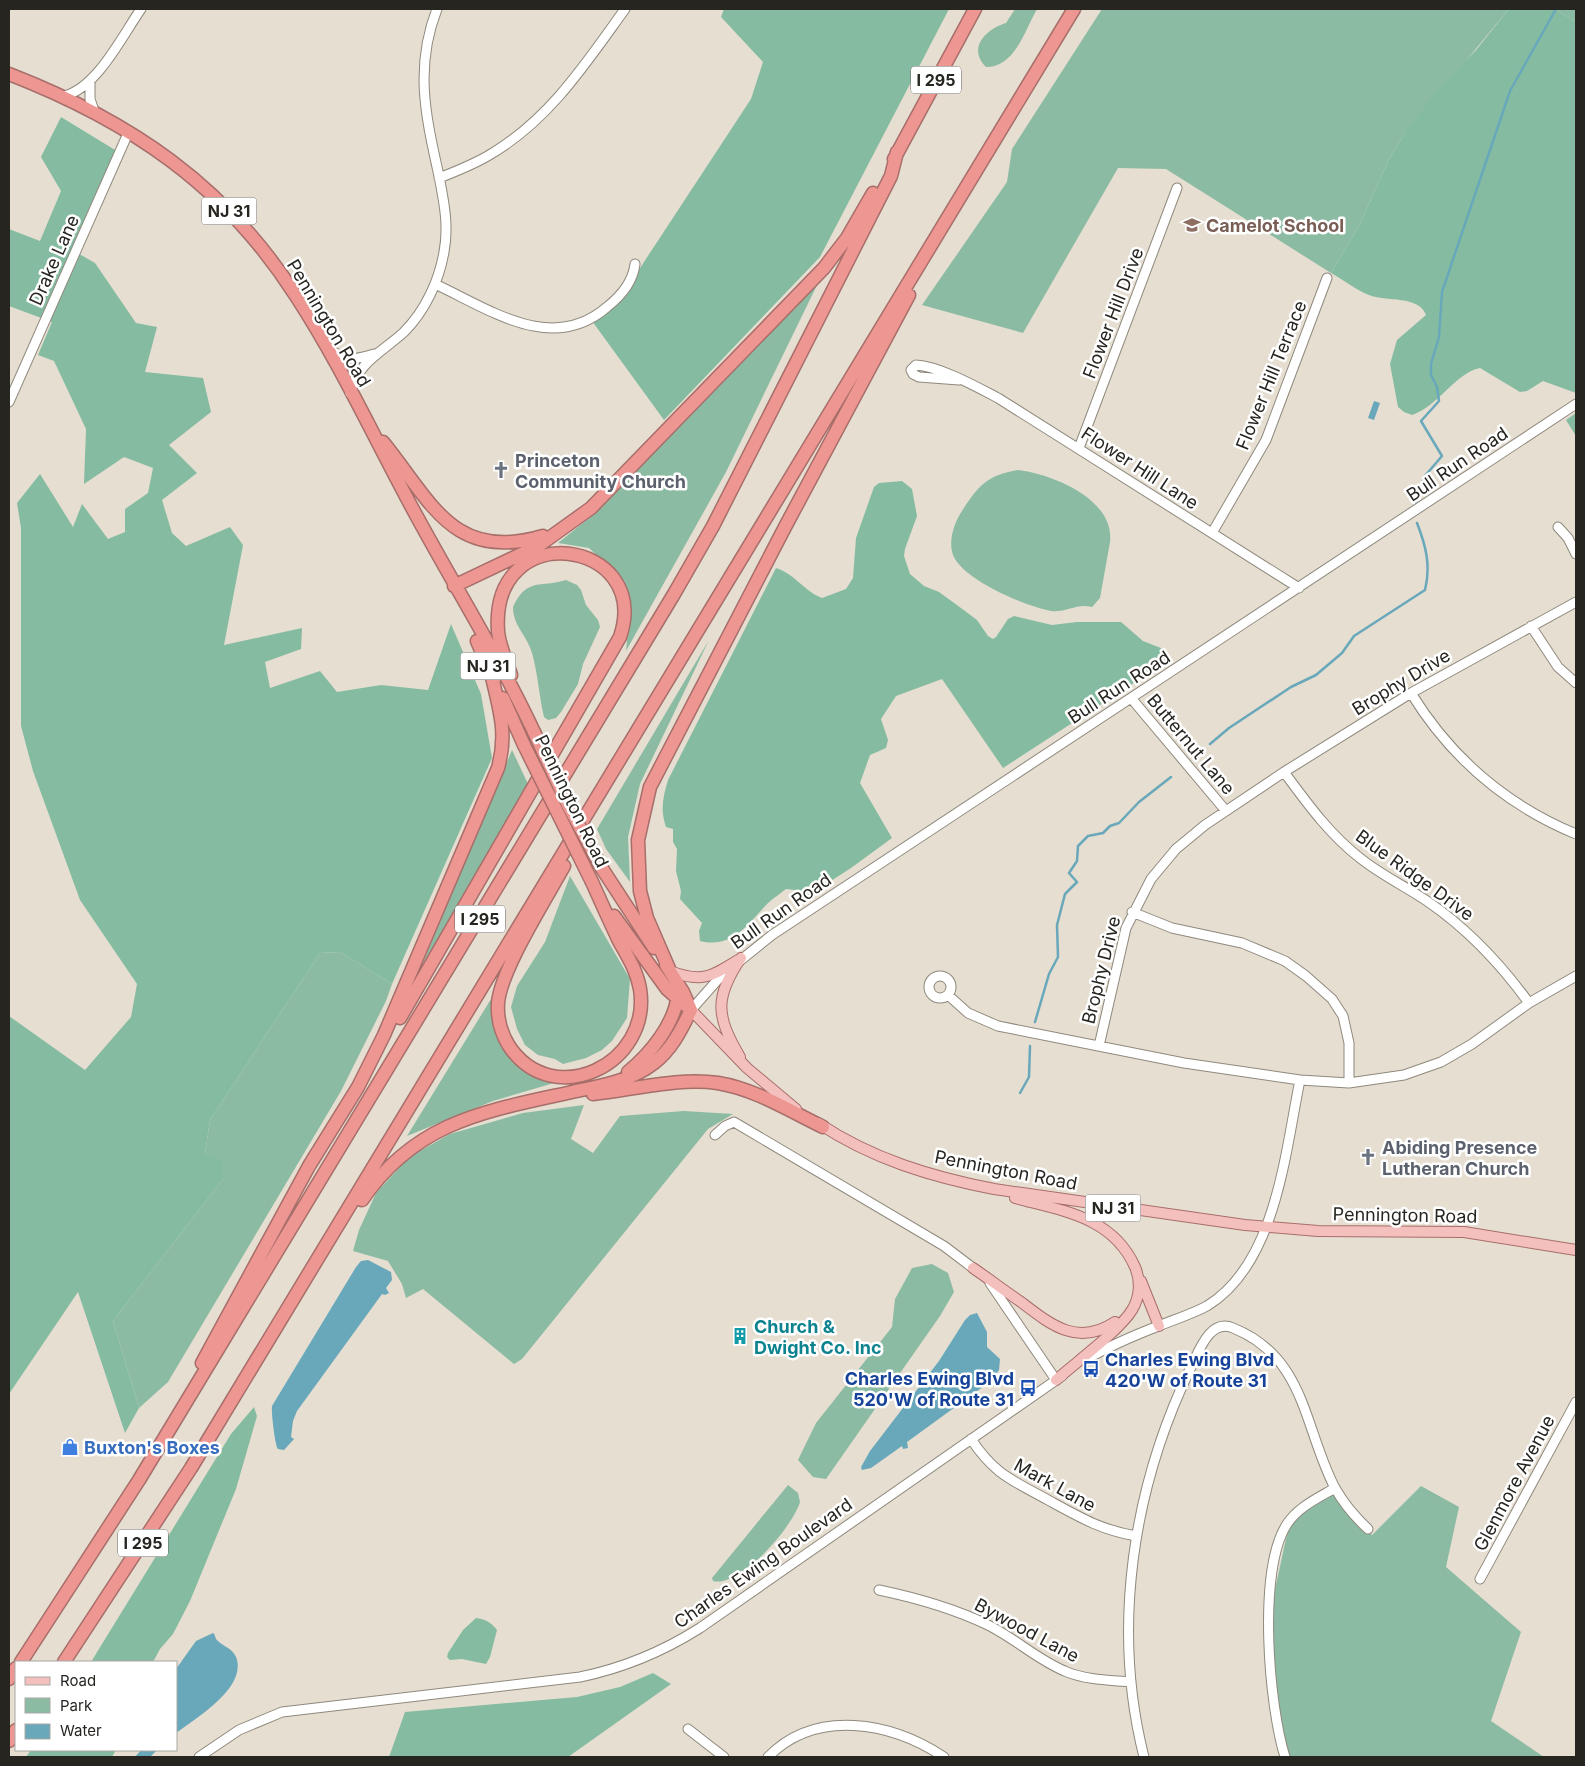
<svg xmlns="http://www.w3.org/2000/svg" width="1585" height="1766" viewBox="0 0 1585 1766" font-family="Inter,sans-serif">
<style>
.green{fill:#8cbba3}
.forest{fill:#85bca1}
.water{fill:#69a8ba}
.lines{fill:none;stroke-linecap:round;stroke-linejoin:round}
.stream{stroke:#69a8ba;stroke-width:2.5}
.minor-casing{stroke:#8f897d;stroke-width:11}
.major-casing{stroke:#a86e6a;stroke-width:12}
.highway-casing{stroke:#a86e6a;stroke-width:15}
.minor{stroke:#fff;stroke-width:9}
.major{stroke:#f4c0be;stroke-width:10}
.highway{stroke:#ed9692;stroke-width:12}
.highway-bridge-casing{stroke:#a86e6a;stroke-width:15;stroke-linecap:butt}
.highway-bridge{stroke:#ed9692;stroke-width:12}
.labels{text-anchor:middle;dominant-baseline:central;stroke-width:5;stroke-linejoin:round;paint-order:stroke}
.shield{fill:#fff;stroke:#686663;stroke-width:1}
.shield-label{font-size:16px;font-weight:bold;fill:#272520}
.education-label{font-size:18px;font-weight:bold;fill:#785e54;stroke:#fff;text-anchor:start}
.street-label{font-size:18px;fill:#272520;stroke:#fff}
.worship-label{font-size:18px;font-weight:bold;fill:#5b616d;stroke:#fff;text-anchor:start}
.culture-label{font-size:18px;font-weight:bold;fill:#0d838f;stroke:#fff;text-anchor:start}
.transit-label{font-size:18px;font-weight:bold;fill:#164399;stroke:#fff;text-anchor:start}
.shop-label{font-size:18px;font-weight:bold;fill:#366cbe;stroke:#fff;text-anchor:start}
</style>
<rect width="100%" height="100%" fill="#e5ded1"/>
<!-- green -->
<path class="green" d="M 1015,9 L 1037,9 C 1025,30 1015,67 986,67 C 967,48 986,29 1006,23 Z
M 1102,9 L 1509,9 L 1401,139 L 1388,161 L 1360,224 L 1331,273 L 1166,169 L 1118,168 L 1023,333 L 922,305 L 1007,182 L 1012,149 Z
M 1555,9 L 1576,9 L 1576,22 Z
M 820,279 L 726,472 L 626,651 L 628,630 L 625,582 L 589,548 L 558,543 L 599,510 Z
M 1018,470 C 1052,474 1115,499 1110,542 L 1100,598 L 1092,607 C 1077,603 1066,613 1051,611 C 1025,606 963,580 953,555 C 948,541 954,523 962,511 C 978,486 987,475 1018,470 Z
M 566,580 L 577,585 L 581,590 L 586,605 L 598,620 L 600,627 L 583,664 L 578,684 L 561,712 L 556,718 L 548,720 L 544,717 C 539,696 538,674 532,653 C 527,635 513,626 513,607 C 527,577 540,588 566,580 Z
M 709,640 L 640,784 L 628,837 L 630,882 L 606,849 L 597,829 Z
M 512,750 L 528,784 L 417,977 Z
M 570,876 L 630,979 L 627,1018 L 612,1041 L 602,1050 L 586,1058 L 563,1064 L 555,1059 L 538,1055 L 525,1045 L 517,1029 L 511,1007 L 517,986 L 545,942 Z
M 340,952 L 392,984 L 386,1001 L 341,1091 L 168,1382 L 139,1408 L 113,1321 L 223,1179 L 205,1154 L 210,1120 L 320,953 Z
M 491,999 L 498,1037 L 513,1063 L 554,1083 L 493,1101 L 407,1136 Z
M 584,1105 L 571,1139 L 593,1153 L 620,1116 L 684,1111 L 733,1114 L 708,1129 L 522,1359 L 514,1364 L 423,1289 L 406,1298 L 402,1284 L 388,1261 L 353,1251 L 359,1230 L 376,1193 L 409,1157 L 450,1134 L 523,1113 Z
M 932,1264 L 948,1273 L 954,1292 L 940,1316 L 826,1479 L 813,1477 L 798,1460 L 816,1423 L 892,1327 L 895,1299 L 912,1268 Z
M 788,1485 L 798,1493 L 800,1502 C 793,1526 741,1588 713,1581 L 712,1578 Z
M 1421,1486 L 1459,1507 L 1446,1567 L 1521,1632 L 1491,1721 L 1544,1757 L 1288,1757 L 1279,1735 L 1267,1627 L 1290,1520 L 1331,1493 L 1372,1535 Z"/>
<!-- forest -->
<path class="forest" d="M 724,9 L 949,9 L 820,257 L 664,420 L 592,321 L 621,297 L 751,99 L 763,62 L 721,17 Z
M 1509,9 L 1555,9 L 1576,22 L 1576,393 L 1543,381 L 1527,391 L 1520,392 L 1480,368 C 1455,373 1439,406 1412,415 L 1404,412 L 1398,407 L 1390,364 L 1397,340 L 1426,315 C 1419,295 1386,302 1369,295 C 1356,290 1344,280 1331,273 L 1360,224 L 1388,161 L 1401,139 L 1436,91 L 1476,50 Z
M 61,117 L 120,153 L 74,251 L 95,263 L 136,323 L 157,327 L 145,372 L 203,378 L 211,412 L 169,445 L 197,473 L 162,500 L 172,533 L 186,546 L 230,527 L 243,545 L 224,645 L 302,628 L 301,649 L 265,662 L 270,688 L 320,671 L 337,692 L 381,685 L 428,690 L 451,624 L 481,694 L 492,758 L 392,984 L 340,952 L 320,953 L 210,1120 L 205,1154 L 222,1161 L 223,1179 L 113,1321 L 139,1408 L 125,1433 L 78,1292 L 9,1394 L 9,1016 L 85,1070 L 131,1017 L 137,984 L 80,900 L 33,771 L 21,726 L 21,528 L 17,503 L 40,474 L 73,527 L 82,504 L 108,539 L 125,532 L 125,509 L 148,493 L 153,468 L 124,457 L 84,484 L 86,429 L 54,361 L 38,355 L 52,322 L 9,306 L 9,229 L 40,241 L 61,191 L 41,157 Z
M 1576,413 L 1576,436 L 1566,420 Z
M 902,481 L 912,489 L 917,516 L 905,549 L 904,556 L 910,574 L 924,586 L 939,592 L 961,608 L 977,620 L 988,636 L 993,639 L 996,637 L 1008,619 L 1014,616 L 1052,625 L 1077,622 L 1121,622 L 1143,641 L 1166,650 L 1166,662 L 1003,768 L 942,679 L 896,696 L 881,719 L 888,740 L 886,748 L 870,755 L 860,783 L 892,838 L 851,868 L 803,899 L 795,890 L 786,889 C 780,894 773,898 767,904 C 748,924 732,949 700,941 L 699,931 L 702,923 L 680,899 L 681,891 L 676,871 L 677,849 L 673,842 L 673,829 L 666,827 C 660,810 663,797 668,780 L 776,568 C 795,574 804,591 822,598 L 846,589 L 853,578 L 856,538 L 874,487 L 879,483 Z
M 254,1407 L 257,1416 L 236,1489 L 190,1601 L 173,1634 L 160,1649 L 153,1662 L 91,1662 L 231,1434 Z
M 476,1618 C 485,1619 491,1622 497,1630 L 490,1657 L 486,1664 L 462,1659 L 450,1660 L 447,1657 L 448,1653 L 463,1630 Z
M 653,1673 L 671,1684 L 568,1757 L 389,1757 L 405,1712 L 577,1697 L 620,1687 Z
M 31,1750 L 116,1750 L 112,1757 L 26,1757 Z"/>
<!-- water -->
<path class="water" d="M 1374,401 L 1380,403 L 1374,420 L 1368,418 Z
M 368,1260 L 391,1272 L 392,1280 L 386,1288 L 389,1293 L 385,1295 L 382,1294 L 297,1411 L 293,1421 L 291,1437 L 294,1439 L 284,1450 L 278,1449 C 275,1446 271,1411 272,1406 L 356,1267 L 361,1261 Z
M 977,1313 L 987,1332 L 987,1347 L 1000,1359 L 999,1370 L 991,1381 L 907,1442 L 908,1448 L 903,1449 L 902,1446 L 871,1468 L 862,1470 L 861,1467 L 870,1451 L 939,1361 L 965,1320 L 970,1315 Z
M 213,1633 C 215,1634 215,1637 216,1639 C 221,1646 232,1647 236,1657 C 248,1687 196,1718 176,1733 L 176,1669 L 196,1641 Z
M 141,1750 L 157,1750 L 150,1757 L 135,1757 Z"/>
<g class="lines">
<!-- stream -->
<path class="stream" d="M 1416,503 L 1424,477 L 1442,456 L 1421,421 L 1439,401 L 1437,387 L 1431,375 L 1431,364 L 1439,337 L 1442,292 L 1510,91 L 1556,9
M 1210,744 L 1229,728 L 1291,687 L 1316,675 L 1342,653 L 1354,636 L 1425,590 C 1431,566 1426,546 1417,523
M 1035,1022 L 1049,974 L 1058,957 L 1057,925 L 1065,894 L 1077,882 L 1069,873 L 1077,861 L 1078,846 L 1088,836 L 1103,833 L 1110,826 L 1119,823 L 1139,802 L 1171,777
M 1020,1093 L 1029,1077 L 1030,1046"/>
<!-- minor casing -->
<g class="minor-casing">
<path id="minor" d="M 90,83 L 90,99 L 94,111
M 64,96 C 97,88 122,36 141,9
M 439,178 C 457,171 475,164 491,154 C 550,119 586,63 625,9
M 435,284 C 489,309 552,355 607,307 C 621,296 633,281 635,264
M 328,349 C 348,360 353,361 374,354
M 959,380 L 919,377 L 913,374 L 911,370 L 916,365 C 939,366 977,387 998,398 L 1299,588
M 350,393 C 359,361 381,353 404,332 C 425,311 439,281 444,252 C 449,226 444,202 439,176 C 426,117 414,68 437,9
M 9,402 L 129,131
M 1079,448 L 1177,188
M 1558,527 L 1568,538 L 1576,554
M 1212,533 L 1266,440 L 1327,278
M 1531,626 L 1558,667 L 1576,683
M 1411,693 C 1451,758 1506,805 1576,834
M 1131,698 L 1226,811
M 1284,772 C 1307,803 1329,834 1360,858 C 1381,875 1405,886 1427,901 C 1468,929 1500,963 1529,1003
M 1132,912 L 1172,928 L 1242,943 L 1285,961 L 1306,976 L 1332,999 L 1343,1016 L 1349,1043 L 1349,1083
M929 987a11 11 0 1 1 22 0a11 11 0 1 1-22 0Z
M 948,995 L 968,1013 L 998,1026 L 1184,1063 L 1300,1080 L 1349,1083 L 1404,1075 L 1441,1062 L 1472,1044 L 1529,1003 L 1576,976
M 691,1010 L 721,976 L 772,935 L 1576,404
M 1099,1046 L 1126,928 L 1151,879 L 1176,849 L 1205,825 L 1284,772 L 1411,693 L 1576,602
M 715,1135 L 725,1126 L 734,1122 L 944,1246 L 977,1271
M 990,1283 L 1056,1380
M 1085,1360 C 1109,1346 1135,1335 1161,1325 C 1176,1319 1192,1314 1207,1306 C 1276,1264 1285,1153 1300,1080
M 971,1439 C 995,1475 1012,1480 1048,1500 C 1079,1517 1101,1530 1136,1536
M 1480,1579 L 1576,1402
M 879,1590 C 917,1598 953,1608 988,1625 C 1016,1639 1039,1661 1067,1672 C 1087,1680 1110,1680 1131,1682
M 688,1729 L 724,1757
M 199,1757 L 239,1730 L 282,1712 L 580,1677 C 624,1668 662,1652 700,1628 L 1062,1376
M 768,1757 C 816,1708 891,1722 944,1757
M 1144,1757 C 1111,1627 1133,1487 1191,1367 C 1199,1351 1210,1318 1233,1328 C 1306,1357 1304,1429 1335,1488 C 1344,1504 1355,1517 1368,1529
M 1285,1757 C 1269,1706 1257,1570 1287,1524 C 1298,1507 1318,1498 1335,1488"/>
</g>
<!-- major casing -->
<g class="major-casing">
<path id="major" d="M 670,971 C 701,983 711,977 738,960
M 691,1010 L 747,1068 L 796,1109
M 740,1057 C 716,1016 714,998 741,958
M 818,1123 C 872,1159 932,1177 994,1189 L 1245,1225 L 1318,1231 L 1464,1232 L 1576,1250
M 1015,1198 C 1063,1211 1113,1217 1135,1267 C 1141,1281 1140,1297 1132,1310 C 1120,1330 1075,1363 1056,1380
M 973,1268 C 989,1279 1005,1291 1021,1302 C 1051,1325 1078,1347 1115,1322
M 1141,1281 L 1159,1326"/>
</g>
<!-- highway casing -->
<g class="highway-casing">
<path id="highway" d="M 9,74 C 130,121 225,185 296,296 C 338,360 373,435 409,502 C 450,579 497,653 534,732
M 894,159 L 975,9
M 383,442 C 431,501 453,563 543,536
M 454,586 L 538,546 L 591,508 L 824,268 L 847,238 L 873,193
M 477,641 L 494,680
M 503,698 L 524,745
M 564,866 C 546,899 501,969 498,1003 C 497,1018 501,1033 509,1046 C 553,1112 652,1064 640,989 C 637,971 628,957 619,941 C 610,922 601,902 592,882
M 603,870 L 654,948
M 614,916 L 667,989 L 691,1010
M 666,965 L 683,992 L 691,1010
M 670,971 L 647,918 L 640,891 L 638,840 L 650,787 L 785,527 L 909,295
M 400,1018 L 620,637 C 653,539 490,515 498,631 C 499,646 507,661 511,675
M 628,1072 C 650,1054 675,1024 678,994
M 593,1094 C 632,1090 679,1077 718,1083 C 755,1089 790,1111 823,1127
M 362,1200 C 416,1121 486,1111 572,1092 C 600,1086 631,1081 654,1063 C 672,1049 681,1030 691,1010
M 202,1363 L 309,1166 L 358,1087 L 384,1035 L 498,768 C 508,733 499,708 491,673
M 21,1662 L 139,1480 L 674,594 L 713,526 L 891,176 L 897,152
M 64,1662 L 191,1468 L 1074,9
M 9,1679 L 16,1668
M 9,1741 L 16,1730"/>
</g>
<!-- minor -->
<use href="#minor" class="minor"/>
<!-- major -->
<use href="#major" class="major"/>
<!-- highway -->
<use href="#highway" class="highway"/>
<!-- highway-bridge casing -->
<g class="highway-bridge-casing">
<path id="highway-bridge" d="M 534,732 L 569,807 L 603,870
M 524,745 L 592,882"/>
</g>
<!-- highway-bridge -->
<use href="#highway-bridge" class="highway-bridge"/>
</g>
<!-- icons -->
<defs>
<g id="school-bare" transform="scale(1.35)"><path d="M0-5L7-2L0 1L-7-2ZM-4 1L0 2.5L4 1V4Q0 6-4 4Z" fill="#8d6e63" stroke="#fff" stroke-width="2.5" paint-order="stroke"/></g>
<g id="church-bare" transform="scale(1.35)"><path d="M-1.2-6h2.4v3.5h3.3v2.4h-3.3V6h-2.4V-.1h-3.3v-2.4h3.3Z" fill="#6b7280" stroke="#fff" stroke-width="2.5" paint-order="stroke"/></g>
<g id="building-bare" transform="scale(1.35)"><path d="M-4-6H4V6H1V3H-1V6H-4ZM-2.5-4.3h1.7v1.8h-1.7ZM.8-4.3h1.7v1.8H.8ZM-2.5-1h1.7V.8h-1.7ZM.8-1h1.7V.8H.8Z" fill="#0f9aa8" stroke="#fff" stroke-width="2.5" paint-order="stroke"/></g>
<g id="bus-bare" transform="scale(1.35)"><path d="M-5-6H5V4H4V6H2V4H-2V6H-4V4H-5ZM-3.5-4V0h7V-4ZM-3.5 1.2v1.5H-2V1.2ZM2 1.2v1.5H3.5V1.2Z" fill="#1a4fb4" stroke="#fff" stroke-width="2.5" paint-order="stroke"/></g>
<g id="shop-bare" transform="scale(1.35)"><path d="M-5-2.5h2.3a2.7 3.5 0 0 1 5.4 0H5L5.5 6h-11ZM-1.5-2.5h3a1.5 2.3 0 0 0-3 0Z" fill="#3f7fe0" stroke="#fff" stroke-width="2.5" paint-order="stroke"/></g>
</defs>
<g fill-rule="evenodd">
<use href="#school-bare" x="1192" y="225"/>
<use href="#church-bare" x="501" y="470"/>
<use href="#church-bare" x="1368" y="1157"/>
<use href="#building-bare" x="740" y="1336"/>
<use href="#bus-bare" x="1091" y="1369"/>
<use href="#bus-bare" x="1028" y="1388"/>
<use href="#shop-bare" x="70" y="1447"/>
</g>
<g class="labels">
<!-- shield labels -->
<g class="shield">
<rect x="911" y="66.5" width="50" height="27" rx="4"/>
<rect x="201.5" y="197.5" width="55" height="27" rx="4"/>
<rect x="460.5" y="652.5" width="55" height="27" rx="4"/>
<rect x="455" y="905.5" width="50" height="27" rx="4"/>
<rect x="1085.5" y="1194.5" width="55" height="27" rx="4"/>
<rect x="118" y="1529.5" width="50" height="27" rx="4"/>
</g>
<g class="shield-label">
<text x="936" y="80">I 295</text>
<text x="229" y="211">NJ 31</text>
<text x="488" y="666">NJ 31</text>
<text x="480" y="919">I 295</text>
<text x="1113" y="1208">NJ 31</text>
<text x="143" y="1543">I 295</text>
</g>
<!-- education labels -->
<g class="education-label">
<text x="1206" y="225">Camelot School</text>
</g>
<!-- street labels -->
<g class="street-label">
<text transform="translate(54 260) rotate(-66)">Drake Lane</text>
<text transform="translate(1113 313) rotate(-69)">Flower Hill Drive</text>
<text transform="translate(329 323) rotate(59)">Pennington Road</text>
<text transform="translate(1271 375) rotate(-68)">Flower Hill Terrace</text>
<text transform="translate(1457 464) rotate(-34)">Bull Run Road</text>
<text transform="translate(1140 468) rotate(33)">Flower Hill Lane</text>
<text transform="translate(1401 682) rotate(-31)">Brophy Drive</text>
<text transform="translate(1119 687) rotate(-33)">Bull Run Road</text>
<text transform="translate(1191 744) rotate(50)">Butternut Lane</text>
<text transform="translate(572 801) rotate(64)">Pennington Road</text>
<text transform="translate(1415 875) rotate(36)">Blue Ridge Drive</text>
<text transform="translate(781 911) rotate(-35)">Bull Run Road</text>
<text transform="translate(1101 970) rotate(-76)">Brophy Drive</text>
<text transform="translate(1006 1170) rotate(11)">Pennington Road</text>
<text transform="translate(1405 1215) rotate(1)">Pennington Road</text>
<text transform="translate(1514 1483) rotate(-62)">Glenmore Avenue</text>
<text transform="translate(1055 1485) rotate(29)">Mark Lane</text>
<text transform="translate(763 1563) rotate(-35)">Charles Ewing Boulevard</text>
<text transform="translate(1027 1630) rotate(28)">Bywood Lane</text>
</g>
<!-- worship labels -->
<g class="worship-label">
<text x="515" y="460">Princeton<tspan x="515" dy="21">Community Church</tspan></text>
<text x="1382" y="1147">Abiding Presence<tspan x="1382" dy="21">Lutheran Church</tspan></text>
</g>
<!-- culture labels -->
<g class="culture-label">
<text x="754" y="1326">Church &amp;<tspan x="754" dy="21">Dwight Co. Inc</tspan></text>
</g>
<!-- transit labels -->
<g class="transit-label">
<text x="1105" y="1359">Charles Ewing Blvd<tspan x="1105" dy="21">420'W of Route 31</tspan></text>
<text x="1014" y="1378" text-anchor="end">Charles Ewing Blvd<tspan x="1014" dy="21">520'W of Route 31</tspan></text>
</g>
<!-- shop labels -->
<g class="shop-label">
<text x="84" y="1447">Buxton's Boxes</text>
</g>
</g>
<!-- border -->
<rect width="1585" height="1766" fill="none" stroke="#272520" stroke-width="20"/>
<!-- legend -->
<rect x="15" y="1661" width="162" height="90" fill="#ffffff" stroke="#a9a8a6"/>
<rect x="25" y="1677" width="25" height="8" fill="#f4c0be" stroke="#a9a8a6"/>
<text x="60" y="1686" font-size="15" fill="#272520">Road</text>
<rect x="25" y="1698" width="25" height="15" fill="#8cbba3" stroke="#a9a8a6"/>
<text x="60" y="1711" font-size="15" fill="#272520">Park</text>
<rect x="25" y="1724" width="25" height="15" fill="#69a8ba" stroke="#a9a8a6"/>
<text x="60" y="1736" font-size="15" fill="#272520">Water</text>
</svg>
